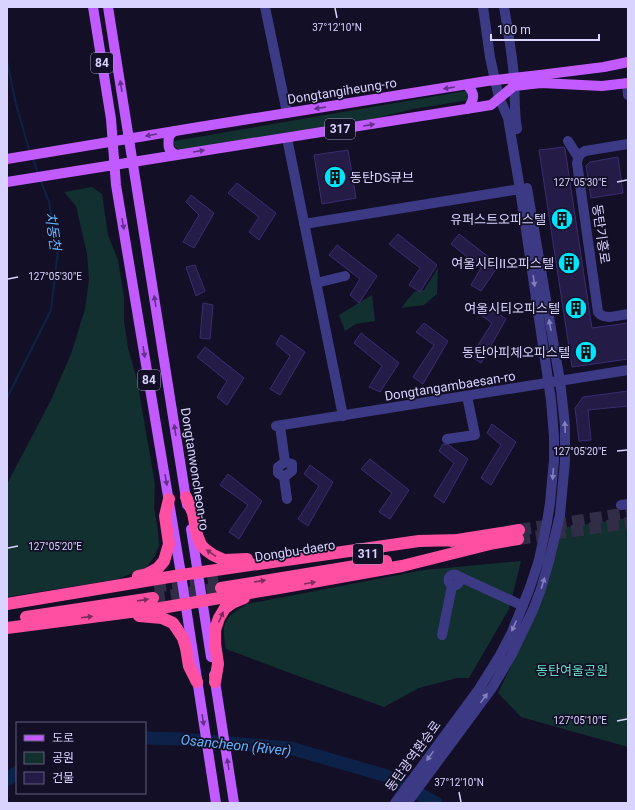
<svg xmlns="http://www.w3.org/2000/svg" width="635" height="810" viewBox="0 0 635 810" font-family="Roboto,'Noto Sans KR',sans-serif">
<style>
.green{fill:#12302f}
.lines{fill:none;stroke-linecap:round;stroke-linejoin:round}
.stream{stroke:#0c2248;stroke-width:2}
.river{stroke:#0c2248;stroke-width:13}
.building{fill:#241b47;stroke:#3b2d73}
.highway-tunnel{stroke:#312d47;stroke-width:12;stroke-dasharray:12 6;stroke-linecap:butt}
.minor{stroke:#3d3a85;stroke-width:10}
.major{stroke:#c25bff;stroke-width:10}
.highway{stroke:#ff4fa3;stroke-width:12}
.oneway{fill:#623188}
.oneway2{fill:#837fbc}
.oneway3{fill:#7d2c5e}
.ticks{fill:none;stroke:#d9d4ff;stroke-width:1.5}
.labels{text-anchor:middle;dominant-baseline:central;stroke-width:3.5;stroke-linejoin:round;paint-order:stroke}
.shield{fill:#130f26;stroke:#9e99be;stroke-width:1}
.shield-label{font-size:12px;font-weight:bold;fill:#d9d4ff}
.street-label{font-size:13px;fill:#d9d4ff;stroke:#130f26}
.poi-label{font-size:13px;fill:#d9d4ff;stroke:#130f26;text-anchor:end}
.park-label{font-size:13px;fill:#5fe0c0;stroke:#130f26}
.water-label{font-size:14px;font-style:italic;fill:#62b6ff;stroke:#130f26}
.ticks-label{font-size:10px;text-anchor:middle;fill:#d9d4ff;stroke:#130f26;stroke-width:3.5;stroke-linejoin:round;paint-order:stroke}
</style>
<rect width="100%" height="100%" fill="#130f26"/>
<!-- green -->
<path class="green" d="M 465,91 L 468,91 L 469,100 L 413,109 L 357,123 L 180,151 C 176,148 174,146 174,141 Z
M 92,187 L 102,194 L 108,235 L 118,260 L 124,297 L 124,321 L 128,348 L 137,380 L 155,484 L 154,507 L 158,530 L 159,545 L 155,556 L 146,568 L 118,579 L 7,597 L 7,484 L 51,400 L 71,354 L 85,309 L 89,279 L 87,254 L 76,206 L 64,192 Z
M 438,268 L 437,294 L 424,305 L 401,308 L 414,292 L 424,290 Z
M 372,295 L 375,321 L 356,324 L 345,331 L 339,315 Z
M 628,518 L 628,747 L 521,717 L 498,693 L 527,633 L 563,528 Z
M 521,561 L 509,609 L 469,678 L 457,678 L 419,688 L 384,707 L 306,679 L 226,649 C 221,622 224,618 247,604 L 424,570 Z"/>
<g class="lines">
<!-- stream -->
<path class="stream" d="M 7,61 L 16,104 L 30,153
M 33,159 L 38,173
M 7,398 L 51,310 L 58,250 L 49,202 L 40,179"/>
<!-- river -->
<path class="river" d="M 145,738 L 181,739 L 290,748 L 387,776 L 436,803
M 7,780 L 17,772"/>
</g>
<!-- building -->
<path class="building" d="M 564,147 L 565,149 L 592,328 L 628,323 L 628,359 L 572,367 L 539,150 Z
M 348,150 L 356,198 L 322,204 L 314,155 Z
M 618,157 L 623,193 L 591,198 L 586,166 L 590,162 Z
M 237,183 L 276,213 L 259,240 L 249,232 L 259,217 L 228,193 Z
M 191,195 L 214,213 L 194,248 L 183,242 L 199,215 L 186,202 Z
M 398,234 L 437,265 L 420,292 L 409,285 L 420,268 L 389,244 Z
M 459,234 L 499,265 L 481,291 L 471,285 L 481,268 L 451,244 Z
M 337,245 L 377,276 L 359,303 L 350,295 L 360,279 L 329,255 Z
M 195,265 L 205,291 L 196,296 L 186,267 Z
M 482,302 L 506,319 L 481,363 L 471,356 L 492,323 L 475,311 Z
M 203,303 L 213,305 L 210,339 L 200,338 Z
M 424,323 L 448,341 L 423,384 L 413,377 L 434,345 L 416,332 Z
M 361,333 L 399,363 L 380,392 L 369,387 L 382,366 L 354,343 Z
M 281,335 L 305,352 L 280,395 L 270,389 L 290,356 L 276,344 Z
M 205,347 L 244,378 L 227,405 L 217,397 L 227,381 L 197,357 Z
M 628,391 L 628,406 L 588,410 L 591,440 L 579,441 L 575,408 L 583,397 Z
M 492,424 L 516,442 L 491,485 L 481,478 L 501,445 L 487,433 Z
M 443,444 L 449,445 L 468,459 L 444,503 L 434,496 L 454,463 L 439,451 Z
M 370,459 L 409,490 L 390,519 L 379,512 L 392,493 L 361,469 Z
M 310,465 L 333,482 L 308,526 L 298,519 L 319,486 L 304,474 Z
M 228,474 L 262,501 L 239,539 L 229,532 L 248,505 L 220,485 Z"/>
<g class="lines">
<!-- highway-tunnel -->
<path class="highway-tunnel" d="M 519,530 L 628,513
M 518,539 L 628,523
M 154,587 L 218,578
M 153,598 L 221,588"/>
<!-- minor -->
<path class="minor" d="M 265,7 L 287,113
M 504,7 C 508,30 512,54 514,77 C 515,95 514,112 517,129
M 627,83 L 628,95
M 287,138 L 343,416
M 568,141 L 578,157
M 628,144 L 585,151 C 579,154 578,157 577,163 L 598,312 C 604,321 619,315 628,314
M 304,224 L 520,189
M 316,283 L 345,276
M 276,426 L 628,370
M 280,426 L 285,462 L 278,467 L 278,473 L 284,477 L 292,471 L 292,464 L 285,462
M 447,439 L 475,435 L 467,396
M 284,477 L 287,499
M 621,505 L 628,504
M448.5 580a5.5 5.5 0 1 1 11 0a5.5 5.5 0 1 1-11 0Z
M 458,576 L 523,606
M 442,635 L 452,586
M 395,803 L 479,689 L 499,657 L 512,632 L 529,590 L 539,560 L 547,522 L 550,503 L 554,460 L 554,437 L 551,400 L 520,189 L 508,118 L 499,97 L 495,80 L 490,57 L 483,7
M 407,803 L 492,688 L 511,656 L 533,610 L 541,589 L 549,561 L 560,515 L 565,461 L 565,426 L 564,416 L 560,381 L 527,188"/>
<!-- major -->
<path class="major" d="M 93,7 L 111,119 L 116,185 L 180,568 L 216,803
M 108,7 L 187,505
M 467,85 C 476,94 474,99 468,109
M 174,131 L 169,136 C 168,145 167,151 177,155
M 7,159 L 199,127 L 487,81 L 540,75 L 604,67 L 628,62
M 7,182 L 491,105 L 514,86 L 541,83 L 602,86 L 628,83
M 191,529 L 211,657
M 214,675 L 234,803"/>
<!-- highway -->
<path class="highway" d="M 186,497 L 193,513 L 197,535 L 201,545 L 206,550 L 213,555 L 224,560 L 247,559
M 451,541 L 519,530
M 483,545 L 518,539
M 138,576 L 147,574 L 158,568 L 164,561 L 169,544 L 165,516 L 169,499
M 221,588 L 386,561
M 7,604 L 181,575 L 419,541 L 459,540
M 139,616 L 162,618 L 173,623 L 183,638 L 186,648 L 189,666 L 197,682
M 26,617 L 153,598
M 7,628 L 161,608 L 279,588 L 402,566 L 490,544
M 215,682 L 218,664 L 215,643 L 215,630 L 219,618 L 225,608 L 232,603 L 244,598"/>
</g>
<!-- one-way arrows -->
<defs><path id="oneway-solid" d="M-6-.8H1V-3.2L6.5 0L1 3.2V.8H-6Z"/></defs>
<g class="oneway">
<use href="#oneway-solid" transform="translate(121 86) rotate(-99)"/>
<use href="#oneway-solid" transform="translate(449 88) rotate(171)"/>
<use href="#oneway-solid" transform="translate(320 108) rotate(171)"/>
<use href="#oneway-solid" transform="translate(369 125) rotate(-9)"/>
<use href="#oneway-solid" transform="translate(151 135) rotate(170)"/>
<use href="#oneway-solid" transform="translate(199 151) rotate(-9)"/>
<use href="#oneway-solid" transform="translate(123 224) rotate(80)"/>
<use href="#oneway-solid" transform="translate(155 301) rotate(-99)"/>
<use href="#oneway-solid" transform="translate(144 352) rotate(81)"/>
<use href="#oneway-solid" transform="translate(175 430) rotate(-99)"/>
<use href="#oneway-solid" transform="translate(166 480) rotate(80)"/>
<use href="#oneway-solid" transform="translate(203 720) rotate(81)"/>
<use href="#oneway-solid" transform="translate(228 764) rotate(-99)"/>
</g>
<g class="oneway2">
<use href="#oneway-solid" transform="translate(534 281) rotate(82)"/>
<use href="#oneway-solid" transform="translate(550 325) rotate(-100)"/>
<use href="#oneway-solid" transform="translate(565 427) rotate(-92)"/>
<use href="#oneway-solid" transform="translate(553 474) rotate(94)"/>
<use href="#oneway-solid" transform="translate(543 583) rotate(-73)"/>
<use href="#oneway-solid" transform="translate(514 626) rotate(114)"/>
<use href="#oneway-solid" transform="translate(484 698) rotate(-54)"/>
<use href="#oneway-solid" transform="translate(430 756) rotate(126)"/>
</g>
<g class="oneway3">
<use href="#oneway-solid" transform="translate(211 553) rotate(-146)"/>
<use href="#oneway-solid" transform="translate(260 581) rotate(-9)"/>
<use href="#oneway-solid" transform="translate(310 583) rotate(-10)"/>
<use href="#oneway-solid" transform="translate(143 600) rotate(-8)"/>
<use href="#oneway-solid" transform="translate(87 617) rotate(-7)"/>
<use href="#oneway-solid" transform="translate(221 617) rotate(-65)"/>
</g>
<!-- ticks -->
<path class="ticks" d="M 335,8 L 337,18M 617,182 L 627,180M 8,279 L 18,277M 617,451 L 627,450M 8,548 L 18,546M 617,721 L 627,719M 459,792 L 461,802"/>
<!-- icons -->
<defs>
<g id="building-disc" transform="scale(1.15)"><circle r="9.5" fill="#00e5ff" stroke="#130f26"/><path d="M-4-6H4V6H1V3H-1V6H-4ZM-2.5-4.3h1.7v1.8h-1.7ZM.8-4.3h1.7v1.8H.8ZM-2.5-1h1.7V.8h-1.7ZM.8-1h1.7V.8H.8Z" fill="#111"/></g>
</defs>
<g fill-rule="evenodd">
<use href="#building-disc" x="335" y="177"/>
<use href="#building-disc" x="562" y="219"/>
<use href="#building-disc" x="569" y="263"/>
<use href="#building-disc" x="576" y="308"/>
<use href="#building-disc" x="586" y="352"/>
</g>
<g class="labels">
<!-- shield labels -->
<g class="shield">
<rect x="91" y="53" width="22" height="20" rx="3"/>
<rect x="325" y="119" width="30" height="20" rx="3"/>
<rect x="138" y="370" width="22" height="20" rx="3"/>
<rect x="353" y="544" width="30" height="20" rx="3"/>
</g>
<g class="shield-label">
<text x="102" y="63">84</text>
<text x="340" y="129">317</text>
<text x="149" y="380">84</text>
<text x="368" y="554">311</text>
</g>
<!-- street labels -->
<g class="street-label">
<text transform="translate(342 91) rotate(-9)">Dongtangiheung-ro</text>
<text transform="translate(601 234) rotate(82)">동탄기흥로</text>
<text transform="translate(450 386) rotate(-9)">Dongtangambaesan-ro</text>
<text transform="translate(195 469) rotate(81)">Dongtanwoncheon-ro</text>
<text transform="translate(295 551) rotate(-9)">Dongbu-daero</text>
<text transform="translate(413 756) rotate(-54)">동탄광역환승로</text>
</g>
<!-- poi labels -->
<g class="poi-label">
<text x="350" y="177" text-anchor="start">동탄DS큐브</text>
<text x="546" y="219">유퍼스트오피스텔</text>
<text x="554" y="263">여울시티II오피스텔</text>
<text x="560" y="308">여울시티오피스텔</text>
<text x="570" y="352">동탄아피체오피스텔</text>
</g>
<!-- park labels -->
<g class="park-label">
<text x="572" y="670">동탄여울공원</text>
</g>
<!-- water labels -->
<g class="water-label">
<text transform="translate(53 231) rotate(82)">치동천</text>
<text transform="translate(236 745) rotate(6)">Osancheon (River)</text>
</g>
</g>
<g class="ticks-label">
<text x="337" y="31">37°12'10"N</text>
<text x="580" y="186">127°05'30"E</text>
<text x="55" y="280">127°05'30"E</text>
<text x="580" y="455">127°05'20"E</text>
<text x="55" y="550">127°05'20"E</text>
<text x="580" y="724">127°05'10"E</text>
<text x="459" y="786">37°12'10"N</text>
</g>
<!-- border -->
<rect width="635" height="810" fill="none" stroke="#d9d4ff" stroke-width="16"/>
<!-- legend -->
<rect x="16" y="722" width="130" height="72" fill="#130f26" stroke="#625e7d"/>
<rect x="24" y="735" width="20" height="6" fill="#c25bff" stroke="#625e7d"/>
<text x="52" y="742" font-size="12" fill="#d9d4ff">도로</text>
<rect x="24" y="752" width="20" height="12" fill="#12302f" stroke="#625e7d"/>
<text x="52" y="762" font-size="12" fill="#d9d4ff">공원</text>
<rect x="24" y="772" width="20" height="12" fill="#241b47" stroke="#625e7d"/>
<text x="52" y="782" font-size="12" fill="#d9d4ff">건물</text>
<!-- scale -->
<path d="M491 34v6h108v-6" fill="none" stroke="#d9d4ff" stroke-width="2"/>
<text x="497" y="34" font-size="12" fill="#d9d4ff" stroke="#130f26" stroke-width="3" paint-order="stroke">100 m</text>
</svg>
